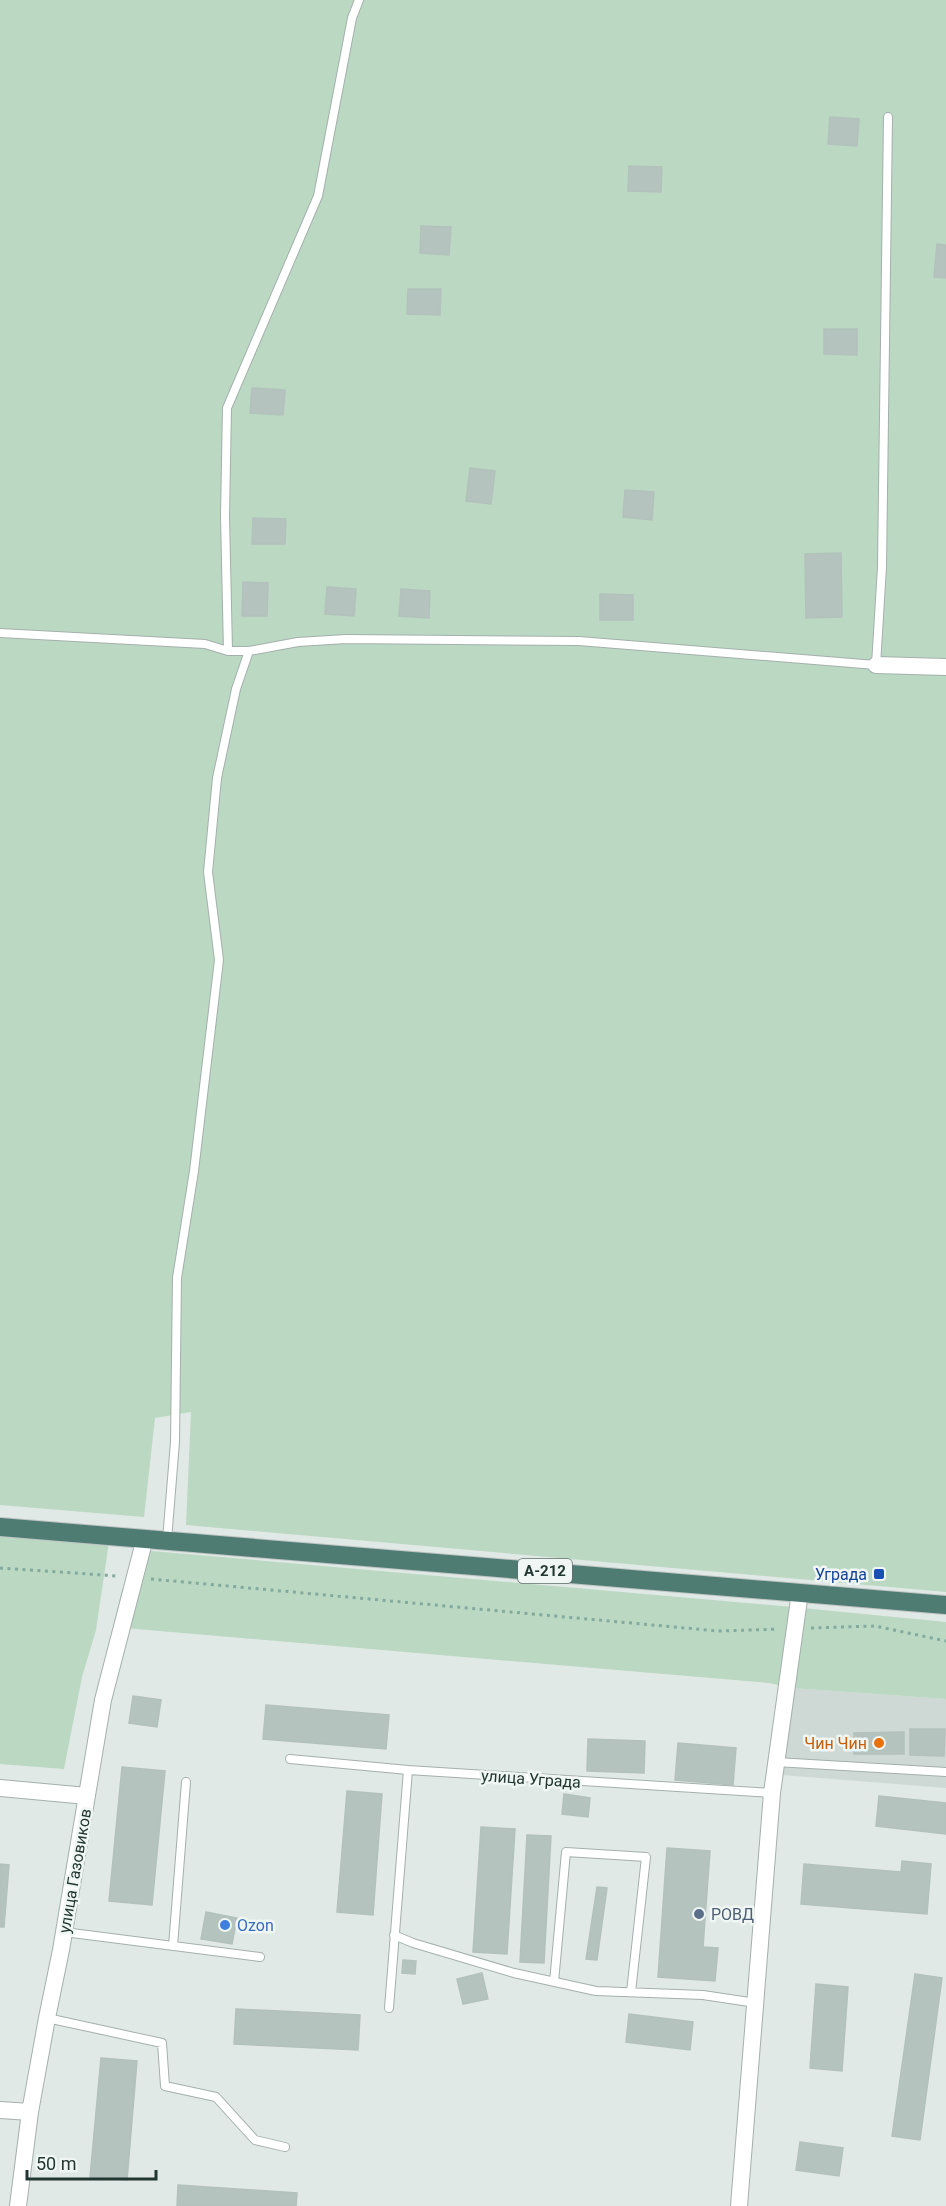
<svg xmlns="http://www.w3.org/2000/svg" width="946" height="2206" viewBox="0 0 946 2206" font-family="Roboto,sans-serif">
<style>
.built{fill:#ced8d4}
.green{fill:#bbd8c3}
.building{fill:#b5c3be;stroke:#b3c1bc;stroke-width:1.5}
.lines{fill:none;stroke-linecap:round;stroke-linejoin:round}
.service-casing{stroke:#a4b0ac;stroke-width:10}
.minor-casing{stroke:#a4b0ac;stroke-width:18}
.trunk-casing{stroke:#bdc3c2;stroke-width:20}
.path{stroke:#84a99d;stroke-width:3;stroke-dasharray:3 4.5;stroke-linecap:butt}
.service{stroke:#fff;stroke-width:8}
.minor{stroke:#fff;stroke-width:16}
.trunk{stroke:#4e7c72;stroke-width:18}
.transit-dot{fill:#1a4fb4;stroke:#eff6f3;stroke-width:2}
.food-dot{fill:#e8710a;stroke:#eff6f3;stroke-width:2}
.service-dot{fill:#5c6f8a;stroke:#eff6f3;stroke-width:2}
.shop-dot{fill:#3f7fe0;stroke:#eff6f3;stroke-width:2}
.labels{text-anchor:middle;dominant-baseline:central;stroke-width:5;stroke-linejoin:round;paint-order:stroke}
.shield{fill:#eff6f3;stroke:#60706c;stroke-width:1.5}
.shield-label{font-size:15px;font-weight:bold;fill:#233732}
.transit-label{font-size:16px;fill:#164399;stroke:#eff6f3;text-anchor:end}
.food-label{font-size:16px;fill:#c56008;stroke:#eff6f3;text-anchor:end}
.street-label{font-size:16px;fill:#233732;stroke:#eff6f3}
.service-label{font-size:16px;fill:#4e5e75;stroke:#eff6f3;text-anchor:start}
.shop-label{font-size:16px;fill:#366cbe;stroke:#eff6f3;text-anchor:start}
</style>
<rect width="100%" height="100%" fill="#e0e9e5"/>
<!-- built -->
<path class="built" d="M 792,1688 L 946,1699 L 946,1788 L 782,1775 Z"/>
<!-- green -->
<path class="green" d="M 0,0 L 946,0 L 946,1592 L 186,1525 L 191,1412 L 155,1418 L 144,1517 L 0,1505 Z
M 0,1534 L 109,1542 L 96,1630 L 82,1677 L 64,1769 L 0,1764 Z
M 140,1550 L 771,1605 L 946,1622 L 946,1699 L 792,1688 L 769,1683 L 113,1627 L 122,1590 Z"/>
<!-- building -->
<path class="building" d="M 830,117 L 859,119 L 857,146 L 828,144 Z
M 629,166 L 662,167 L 661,192 L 628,191 Z
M 421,226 L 451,227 L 449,255 L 420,253 Z
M 937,244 L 946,245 L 946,278 L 934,277 Z
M 408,289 L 441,289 L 440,315 L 407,314 Z
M 824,329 L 857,329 L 857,355 L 824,354 Z
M 252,388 L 285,390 L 283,415 L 250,413 Z
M 470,468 L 495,471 L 491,504 L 466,501 Z
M 625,490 L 654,492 L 652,520 L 623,517 Z
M 253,518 L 286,519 L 285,544 L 252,544 Z
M 841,553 L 842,617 L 806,618 L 805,554 Z
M 243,582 L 268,583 L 267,616 L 242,616 Z
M 327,587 L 356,589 L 354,616 L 325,614 Z
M 401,589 L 430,591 L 429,618 L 399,616 Z
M 600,594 L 633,595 L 633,620 L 600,620 Z
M 133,1696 L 161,1700 L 157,1727 L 129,1723 Z
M 266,1705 L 389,1715 L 386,1749 L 263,1739 Z
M 910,1729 L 945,1729 L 944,1756 L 910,1755 Z
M 904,1732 L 904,1754 L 854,1754 L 854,1733 Z
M 588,1739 L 645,1741 L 644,1773 L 587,1771 Z
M 678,1743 L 736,1748 L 733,1785 L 675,1780 Z
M 122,1767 L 165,1771 L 152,1905 L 109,1901 Z
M 347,1791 L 382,1794 L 373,1915 L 337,1912 Z
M 564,1794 L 590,1798 L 588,1817 L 562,1814 Z
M 879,1796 L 946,1803 L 946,1834 L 876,1826 Z
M 481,1827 L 515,1829 L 507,1954 L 473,1952 Z
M 527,1835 L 551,1836 L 544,1963 L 520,1962 Z
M 667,1848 L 710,1851 L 703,1947 L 718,1948 L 715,1981 L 658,1977 Z
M 902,1861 L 931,1864 L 927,1914 L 801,1904 L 804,1864 L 901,1872 Z
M 0,1864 L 9,1865 L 4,1927 L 0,1927 Z
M 597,1887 L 607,1888 L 597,1960 L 586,1959 Z
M 206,1912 L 237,1918 L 232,1944 L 201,1939 Z
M 403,1960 L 416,1961 L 415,1974 L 402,1973 Z
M 482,1973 L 488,1999 L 463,2004 L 457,1979 Z
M 915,1974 L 942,1978 L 920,2140 L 892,2136 Z
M 816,1984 L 848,1987 L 842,2071 L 810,2068 Z
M 236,2009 L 360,2015 L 358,2050 L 234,2044 Z
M 629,2014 L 693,2022 L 690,2050 L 626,2042 Z
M 101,2058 L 137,2061 L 127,2180 L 90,2177 Z
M 800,2142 L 843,2148 L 839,2176 L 796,2170 Z
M 178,2185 L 297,2193 L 296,2206 L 177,2206 Z"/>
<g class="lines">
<!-- service casing -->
<g class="service-casing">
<path id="service" d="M 0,633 L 205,644 L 228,651 L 249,651 L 236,689 L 217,778 L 208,872 L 219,960 L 194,1171 L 177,1278 L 175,1442 L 167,1540
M 228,651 L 225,516 L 227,408 L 318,196 L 352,18 L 359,0
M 249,651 L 298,642 L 346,639 L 579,641 L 876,665 L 882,567 L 888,117
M 290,1759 L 408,1770 L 772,1793
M 776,1762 L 946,1772
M 64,1932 L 260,1957
M 394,1935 L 413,1943 L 514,1973 L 596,1991 L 703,1995 L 756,2003
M 173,1946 L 186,1782
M 554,1982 L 566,1852 L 646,1857 L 631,1992
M 389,2008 L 408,1770
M 47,2018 L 162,2043 L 165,2086 L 216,2097 L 255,2140 L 285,2147"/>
</g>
<!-- minor casing -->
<g class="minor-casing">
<path id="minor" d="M 876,665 L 946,667
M 0,1788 L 87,1796
M 0,2110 L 30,2112
M 18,2206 L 30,2112 L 47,2018 L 61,1950 L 103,1700 L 145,1538
M 739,2206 L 772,1793 L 800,1592"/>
</g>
<!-- trunk casing -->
<g class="trunk-casing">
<path id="trunk" d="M 0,1527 L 946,1605"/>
</g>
<!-- path -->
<path class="path" d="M 0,1568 L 117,1576
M 151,1579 L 718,1631 L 778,1629
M 811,1628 L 875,1626 L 946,1641"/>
<!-- service -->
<use href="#service" class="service"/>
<!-- minor -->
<use href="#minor" class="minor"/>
<!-- trunk -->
<use href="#trunk" class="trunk"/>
</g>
<!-- markers -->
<rect class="transit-dot" x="873" y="1568" width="12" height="12" rx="3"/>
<circle class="food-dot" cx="879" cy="1743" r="6"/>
<circle class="service-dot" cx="699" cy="1914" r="6"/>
<circle class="shop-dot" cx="225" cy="1925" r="6"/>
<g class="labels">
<!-- shield labels -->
<rect class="shield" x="518" y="1559" width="54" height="24" rx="4.5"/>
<g class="shield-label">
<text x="545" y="1571">А-212</text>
</g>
<!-- transit labels -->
<g class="transit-label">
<text x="867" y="1574">Уграда</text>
</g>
<!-- food labels -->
<g class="food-label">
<text x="867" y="1743">Чин Чин</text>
</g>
<!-- street labels -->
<g class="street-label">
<text transform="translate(531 1779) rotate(4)">улица Уграда</text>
<text transform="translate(75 1871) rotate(-80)">улица Газовиков</text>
</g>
<!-- service labels -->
<g class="service-label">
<text x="711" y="1914">РОВД</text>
</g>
<!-- shop labels -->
<g class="shop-label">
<text x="237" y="1925">Ozon</text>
</g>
</g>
<!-- scale -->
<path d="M27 2170v9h129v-9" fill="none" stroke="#233732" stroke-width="3"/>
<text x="36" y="2170" font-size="18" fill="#233732" stroke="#eff6f3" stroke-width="4.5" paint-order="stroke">50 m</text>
</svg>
